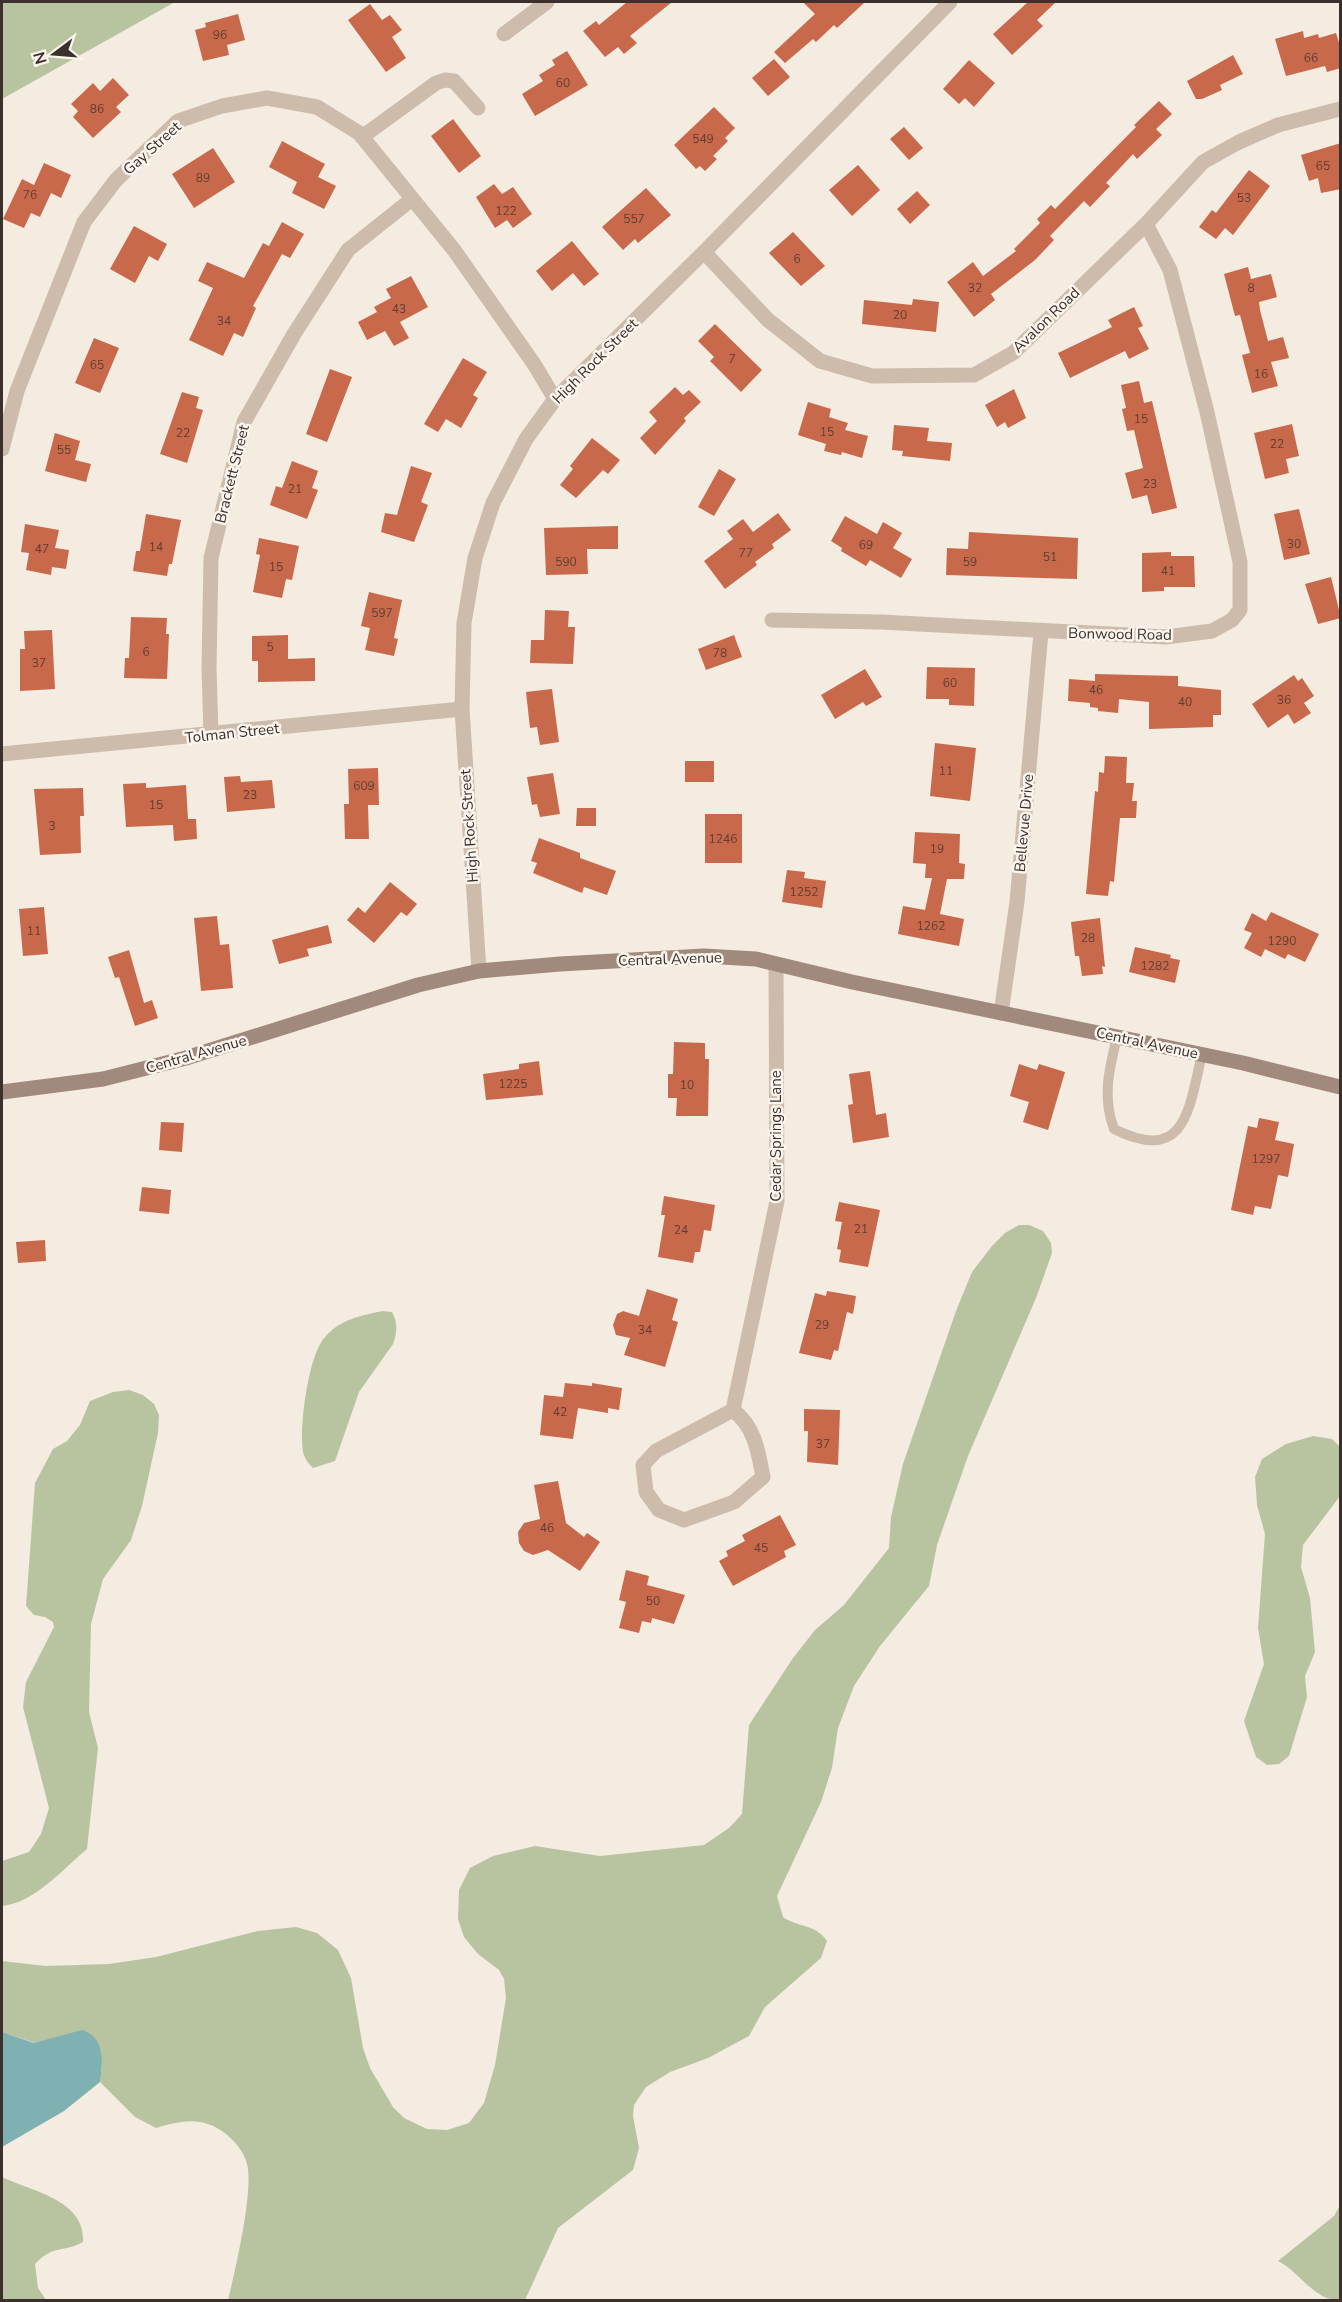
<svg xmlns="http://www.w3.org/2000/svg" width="1342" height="2302" viewBox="0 0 1342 2302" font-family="'Nunito Sans',sans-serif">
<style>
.green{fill:#b8c4a0}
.water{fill:#7fb0b2}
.building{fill:#c8694b}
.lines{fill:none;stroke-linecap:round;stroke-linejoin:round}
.service{stroke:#cdbbac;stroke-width:10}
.minor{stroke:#cdbbac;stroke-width:15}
.tertiary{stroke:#cdbbac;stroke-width:15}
.secondary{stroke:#a18a7d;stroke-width:15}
.labels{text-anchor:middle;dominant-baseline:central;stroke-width:5;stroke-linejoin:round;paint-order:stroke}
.number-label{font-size:12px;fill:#5e3e33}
.street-label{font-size:15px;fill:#3b302b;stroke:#fbf5ee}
</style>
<rect width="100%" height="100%" fill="#f4ebe1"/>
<!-- green -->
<path class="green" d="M 2,2 L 175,2 L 2,99 Z
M 1019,1225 L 1029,1225 L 1043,1231 L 1051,1243 L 1052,1253 L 1036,1298 L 968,1456 L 937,1545 L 929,1586 L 880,1646 L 854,1686 L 838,1728 L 832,1768 L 821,1802 L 777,1896 L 783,1917 C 799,1928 816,1924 827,1941 L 821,1958 L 765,2007 L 749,2036 L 708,2058 L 670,2072 L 646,2087 L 634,2105 L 633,2116 L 639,2148 L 633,2170 L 558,2228 L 525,2300 L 228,2300 C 235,2272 254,2190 247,2164 C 243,2150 236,2143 226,2134 C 203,2116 182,2120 156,2128 L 135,2117 L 100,2082 L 102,2065 L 2,2032 L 2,1961 L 45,1966 L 109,1964 L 156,1957 L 258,1931 L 296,1927 L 317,1933 L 338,1950 L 351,1978 L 363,2048 L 370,2068 L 393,2107 L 404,2118 L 427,2129 L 447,2130 L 469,2123 L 484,2103 L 495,2065 L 506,1998 L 504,1979 L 499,1970 L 478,1954 L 464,1937 L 458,1919 L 459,1890 L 470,1868 L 493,1856 L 535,1846 L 600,1856 L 704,1845 L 729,1828 L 742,1814 L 749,1725 L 793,1658 L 815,1630 L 844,1605 L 889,1548 L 891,1517 L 903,1464 L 956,1311 L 972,1272 L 992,1246 L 1005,1233 Z
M 382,1311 L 392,1312 C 398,1323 397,1333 393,1344 L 359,1392 L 335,1461 L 313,1468 C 308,1463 305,1459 303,1452 C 299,1428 308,1355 325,1337 C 341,1319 360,1316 382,1311 Z
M 129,1390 L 143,1395 L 154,1404 L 159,1415 L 158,1433 L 142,1506 L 131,1540 L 103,1579 L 91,1624 L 89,1712 L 98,1748 L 87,1849 C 62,1870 34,1903 2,1906 L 2,1861 L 29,1852 L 41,1834 L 49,1808 L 23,1707 L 26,1682 L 54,1627 L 53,1622 L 45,1617 L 34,1615 L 26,1606 L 35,1483 L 53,1449 L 67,1441 L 80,1425 L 90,1401 L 113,1392 Z
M 1313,1436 L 1332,1439 L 1340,1447 L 1340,1496 L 1303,1545 L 1301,1567 L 1310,1598 L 1315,1652 L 1305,1676 L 1307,1697 L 1289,1756 L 1279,1764 L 1267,1765 L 1256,1757 L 1244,1721 L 1264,1664 L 1258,1628 L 1265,1534 L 1257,1505 L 1255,1477 L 1262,1459 L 1286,1444 Z
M 2,2177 C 31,2191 86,2200 83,2242 C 63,2253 54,2244 35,2264 L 38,2288 L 46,2300 L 2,2300 Z
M 1340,2205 L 1340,2300 C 1314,2301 1300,2272 1278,2261 L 1334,2216 Z"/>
<!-- water -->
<path class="water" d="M 82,2030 C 105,2037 103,2062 100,2082 L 64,2111 L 2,2147 L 2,2032 L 34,2043 Z"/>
<!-- building -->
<path class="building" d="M 627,2 L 672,2 L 630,36 L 637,43 L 624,54 L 618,47 L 605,57 L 583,31 L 596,21 L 599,25 Z
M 803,2 L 865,2 L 837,28 L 834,25 L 816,42 L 813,39 L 785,63 L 774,52 L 815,14 Z
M 1028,2 L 1056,2 L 1037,20 L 1043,26 L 1012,55 L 993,34 Z
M 370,4 L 382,20 L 390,15 L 402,30 L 392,37 L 406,58 L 386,72 L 348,20 Z
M 238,14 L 245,40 L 227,45 L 229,55 L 203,61 L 195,30 L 206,27 L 205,23 Z
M 1303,31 L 1304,38 L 1318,34 L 1319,38 L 1336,33 L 1341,49 L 1341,68 L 1327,72 L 1325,66 L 1286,76 L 1275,39 Z
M 567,51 L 588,85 L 535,116 L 522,94 L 543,81 L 539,75 L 555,65 L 552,60 Z
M 1233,55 L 1243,74 L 1220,85 L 1222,90 L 1202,99 L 1196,99 L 1187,81 Z
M 774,59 L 790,77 L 768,96 L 752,78 Z
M 969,60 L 995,83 L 974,107 L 965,98 L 959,104 L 943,89 Z
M 113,78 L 129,95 L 116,107 L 121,112 L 93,138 L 73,117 L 78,111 L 71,104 L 93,83 L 100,91 Z
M 1159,101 L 1172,114 L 1156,129 L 1162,135 L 1137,159 L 1133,154 L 1106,183 L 1110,186 L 1090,207 L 1084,201 L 1050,236 L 1054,240 L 1035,260 L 991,294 L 995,300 L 974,317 L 947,282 L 973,262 L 983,276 L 1016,251 L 1014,249 L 1040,223 L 1037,219 L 1051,205 L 1055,209 L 1136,127 L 1134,125 Z
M 714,107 L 735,128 L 725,138 L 728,141 L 713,156 L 717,159 L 705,171 L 700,166 L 696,169 L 674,145 Z
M 453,119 L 481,156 L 459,173 L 431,136 Z
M 904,127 L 923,148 L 909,160 L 890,139 Z
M 282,141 L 325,164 L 318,177 L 336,186 L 324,209 L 292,193 L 297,182 L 269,167 Z
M 1341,143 L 1341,189 L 1321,193 L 1318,178 L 1309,181 L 1301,155 Z
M 213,148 L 235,182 L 194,208 L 172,174 Z
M 44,163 L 71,175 L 61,198 L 51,193 L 40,217 L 31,213 L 24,228 L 3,219 L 22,179 L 34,185 Z
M 858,165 L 880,190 L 852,216 L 829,190 Z
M 1249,170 L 1270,186 L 1233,235 L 1225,228 L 1216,239 L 1199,227 L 1212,210 L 1216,213 Z
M 494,184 L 502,194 L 513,187 L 532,214 L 513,228 L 507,220 L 495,228 L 476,197 Z
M 646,188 L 671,215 L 638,243 L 635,239 L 623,250 L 602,227 Z
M 917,191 L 930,205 L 910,224 L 897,209 Z
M 282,222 L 304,234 L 290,258 L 282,254 L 253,306 L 256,308 L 243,337 L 234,333 L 223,356 L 189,340 L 213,288 L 198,281 L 207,262 L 244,278 L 263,243 L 269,246 Z
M 134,226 L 167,244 L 158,261 L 149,256 L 135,283 L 110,269 Z
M 793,232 L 825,266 L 801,286 L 769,253 Z
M 572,241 L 599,274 L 584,286 L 573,273 L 552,291 L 536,271 Z
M 1248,267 L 1251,279 L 1271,274 L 1277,297 L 1259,302 L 1260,310 L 1268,341 L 1283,337 L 1289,358 L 1271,362 L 1278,386 L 1252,393 L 1242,355 L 1250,353 L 1240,315 L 1235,316 L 1224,274 Z
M 411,276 L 428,307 L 400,322 L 409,338 L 394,346 L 385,331 L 367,340 L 358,322 L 377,312 L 374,307 L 391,298 L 386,289 Z
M 913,299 L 939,302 L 936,332 L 862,324 L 864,300 L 912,305 Z
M 1134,307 L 1143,326 L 1138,328 L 1149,349 L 1129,359 L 1125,351 L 1070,378 L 1058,353 L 1112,327 L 1108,320 Z
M 715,324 L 762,370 L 741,392 L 710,361 L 714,357 L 698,341 Z
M 94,338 L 119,348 L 100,393 L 75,383 Z
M 463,358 L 487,372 L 473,395 L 478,398 L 461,428 L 446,419 L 438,432 L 424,424 Z
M 330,369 L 352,377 L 327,442 L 306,434 Z
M 1139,381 L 1144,403 L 1152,401 L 1177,508 L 1152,514 L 1147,495 L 1132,499 L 1125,473 L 1143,468 L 1134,430 L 1127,431 L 1122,409 L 1126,408 L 1121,385 Z
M 675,387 L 683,395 L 689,390 L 701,402 L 684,418 L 686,421 L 655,455 L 640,438 L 657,421 L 649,412 Z
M 1014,389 L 1026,418 L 1008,428 L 1005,422 L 997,427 L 985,405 Z
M 182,392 L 199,397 L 196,408 L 203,410 L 187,463 L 160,454 Z
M 808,402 L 831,409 L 829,417 L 848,423 L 845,430 L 868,436 L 862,458 L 842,452 L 841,455 L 824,451 L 826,444 L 798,435 Z
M 1292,424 L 1299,456 L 1286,459 L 1289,473 L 1265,479 L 1254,433 Z
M 894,425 L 929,428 L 927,441 L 952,443 L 950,461 L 902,456 L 903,451 L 892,450 Z
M 55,433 L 80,441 L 75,460 L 91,464 L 86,482 L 45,471 Z
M 592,438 L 620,460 L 608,474 L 603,470 L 576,498 L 560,485 L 573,469 L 570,466 Z
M 292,461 L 318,471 L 312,488 L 318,490 L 307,519 L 270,505 L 276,486 L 282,488 Z
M 411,466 L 432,473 L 421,502 L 428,505 L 414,542 L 381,532 L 385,513 L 397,515 Z
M 719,469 L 736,479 L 714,516 L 698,507 Z
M 1299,509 L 1310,554 L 1284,560 L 1274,514 Z
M 778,513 L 791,530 L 772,544 L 774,548 L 755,562 L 757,565 L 725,589 L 704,561 L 733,539 L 727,531 L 743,519 L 753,532 Z
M 146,514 L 181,520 L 172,564 L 169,564 L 167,576 L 133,571 L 136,551 L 140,551 Z
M 845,516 L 877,534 L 883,522 L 902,533 L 893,548 L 912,559 L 901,578 L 870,560 L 866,566 L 841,551 L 842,548 L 831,541 Z
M 25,524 L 59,530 L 55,548 L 69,550 L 66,569 L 52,567 L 51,575 L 26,570 L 29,553 L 21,552 Z
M 618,526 L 618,549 L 587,549 L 588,574 L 546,575 L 544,528 Z
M 969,532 L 1078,538 L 1077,579 L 946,575 L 947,548 L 968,549 Z
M 259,538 L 299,546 L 292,580 L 286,579 L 282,598 L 253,592 L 260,555 L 256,554 Z
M 1171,552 L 1171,556 L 1194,556 L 1195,587 L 1164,587 L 1164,591 L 1142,592 L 1142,553 Z
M 1331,577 L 1341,618 L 1318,624 L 1305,584 Z
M 369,592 L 402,600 L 394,638 L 398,639 L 394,656 L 365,650 L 370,628 L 361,626 Z
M 545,610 L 569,611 L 568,627 L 575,627 L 573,664 L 530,663 L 531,640 L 544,640 Z
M 131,617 L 167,618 L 166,634 L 169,634 L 167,679 L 124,678 L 125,658 L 129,658 Z
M 52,630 L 55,689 L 20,691 L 20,649 L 25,649 L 24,631 Z
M 288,635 L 288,659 L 315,658 L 315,681 L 258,682 L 258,661 L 252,661 L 252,636 Z
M 734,635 L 742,657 L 706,670 L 698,649 Z
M 927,667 L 975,668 L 974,706 L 949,705 L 949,699 L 926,699 Z
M 865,669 L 882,697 L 866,706 L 863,702 L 835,719 L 821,695 Z
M 1095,674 L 1178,676 L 1178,686 L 1221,690 L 1221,715 L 1213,715 L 1213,727 L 1149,729 L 1149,702 L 1119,699 L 1118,713 L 1098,711 L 1098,708 L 1090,707 L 1090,703 L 1068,701 L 1069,679 L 1095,681 Z
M 1294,675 L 1298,681 L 1302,678 L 1314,696 L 1304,703 L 1311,713 L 1294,724 L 1288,714 L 1268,728 L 1252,704 Z
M 552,689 L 559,742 L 540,745 L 537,727 L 530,728 L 526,692 Z
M 935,743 L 976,748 L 970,801 L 930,796 Z
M 1105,756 L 1127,757 L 1126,783 L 1134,783 L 1132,801 L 1137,801 L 1136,818 L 1120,818 L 1114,882 L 1110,881 L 1108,896 L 1086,894 L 1095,791 L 1098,792 L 1099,772 L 1104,773 Z
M 685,761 L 714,761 L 714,782 L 685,782 Z
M 378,768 L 379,805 L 368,805 L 369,839 L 345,839 L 344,804 L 349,804 L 348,769 Z
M 553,773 L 560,814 L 540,817 L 537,804 L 532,805 L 527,777 Z
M 240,776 L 241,782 L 272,780 L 275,808 L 227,812 L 224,777 Z
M 146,783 L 146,788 L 186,785 L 188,819 L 196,819 L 197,839 L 174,841 L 173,825 L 126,827 L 123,784 Z
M 83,788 L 84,816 L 80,816 L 81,853 L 40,855 L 34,789 Z
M 577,808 L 596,808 L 596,826 L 576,826 Z
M 705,814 L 742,814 L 742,863 L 705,863 Z
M 915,832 L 960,834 L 959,863 L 965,864 L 964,879 L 947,879 L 940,914 L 964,919 L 959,946 L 898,934 L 903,906 L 925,910 L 932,878 L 925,878 L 926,864 L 913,863 Z
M 539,838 L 580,853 L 580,858 L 616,871 L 607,895 L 584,887 L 582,893 L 533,873 L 537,863 L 531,861 Z
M 787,870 L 805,872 L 804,878 L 826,881 L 822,908 L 782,902 Z
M 390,882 L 417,904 L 407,916 L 401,912 L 374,943 L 347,920 L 358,907 L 365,913 Z
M 44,907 L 48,954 L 23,956 L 19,909 Z
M 1271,912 L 1319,934 L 1305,962 L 1288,954 L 1285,959 L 1265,949 L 1261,957 L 1244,948 L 1252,933 L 1244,930 L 1252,913 L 1266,921 Z
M 217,916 L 220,945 L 229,944 L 233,988 L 201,991 L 194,918 Z
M 1100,918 L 1105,967 L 1102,966 L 1103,974 L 1082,976 L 1079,956 L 1075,956 L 1071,922 Z
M 328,925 L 332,943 L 307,949 L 309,956 L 279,964 L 272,940 Z
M 1135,947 L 1171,955 L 1170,958 L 1180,960 L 1175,983 L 1129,972 Z
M 129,950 L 144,1003 L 152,1000 L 158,1018 L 135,1026 L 119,977 L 115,978 L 108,957 Z
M 674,1042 L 705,1043 L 705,1059 L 709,1059 L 708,1116 L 676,1116 L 677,1098 L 668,1098 L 668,1074 L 673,1074 Z
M 539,1061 L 543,1095 L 486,1100 L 483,1074 L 519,1069 L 519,1064 Z
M 1019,1064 L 1037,1070 L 1039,1064 L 1065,1072 L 1048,1130 L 1023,1122 L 1029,1102 L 1010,1096 Z
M 870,1071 L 876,1115 L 886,1113 L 889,1137 L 853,1143 L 848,1105 L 853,1104 L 849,1074 Z
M 1259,1118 L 1279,1122 L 1275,1140 L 1294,1144 L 1288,1177 L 1278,1175 L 1271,1209 L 1255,1206 L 1253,1215 L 1231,1210 L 1248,1126 L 1257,1128 Z
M 161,1122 L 184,1123 L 182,1152 L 159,1150 Z
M 142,1187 L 171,1190 L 169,1214 L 139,1211 Z
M 664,1196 L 715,1205 L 711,1231 L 704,1230 L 700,1252 L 695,1252 L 693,1263 L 658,1257 L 665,1215 L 661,1215 Z
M 839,1202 L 880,1210 L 868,1267 L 839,1262 L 841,1250 L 837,1249 L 842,1222 L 835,1221 Z
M 45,1240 L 46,1261 L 18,1263 L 16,1242 Z
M 647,1289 L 678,1299 L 672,1320 L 678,1322 L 665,1367 L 624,1355 L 630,1338 L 616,1335 L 613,1325 L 617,1314 L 623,1311 L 639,1316 Z
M 827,1291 L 856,1296 L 853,1314 L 847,1312 L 838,1351 L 834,1350 L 831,1360 L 799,1353 L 815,1293 L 826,1296 Z
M 565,1383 L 592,1386 L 592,1383 L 622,1388 L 619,1410 L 608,1408 L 608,1413 L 578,1408 L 573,1439 L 540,1435 L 544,1395 L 563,1397 Z
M 804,1409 L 840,1410 L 838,1465 L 807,1462 L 808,1431 L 804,1431 Z
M 558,1481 L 566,1523 L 584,1537 L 587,1533 L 600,1542 L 580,1571 L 548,1550 L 533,1555 L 524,1551 L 519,1543 L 518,1532 L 524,1523 L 540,1519 L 534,1485 Z
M 780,1515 L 796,1545 L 784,1551 L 786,1557 L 733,1586 L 719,1561 L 728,1556 L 726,1551 L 745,1541 L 742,1535 Z
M 626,1570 L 649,1576 L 647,1585 L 685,1595 L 674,1624 L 652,1618 L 651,1623 L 642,1621 L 639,1633 L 619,1628 L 626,1602 L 619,1600 Z"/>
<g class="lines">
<!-- service -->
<path class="service" d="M 1117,1037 C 1109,1070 1102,1097 1114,1129 C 1186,1165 1189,1109 1202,1054"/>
<!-- minor -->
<path class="minor" d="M 504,34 L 547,2
M 362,137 L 436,83 L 445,80 L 454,81 L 478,108
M 704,252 L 768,320 L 820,361 L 872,376 L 974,375 L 1013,353 L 1146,224 L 1203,162 L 1239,142 L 1278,125 L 1340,109
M 2,449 L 17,391 L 84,222 L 116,180 L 178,121 L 222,106 L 267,98 L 317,107 L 359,133 L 454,250 L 534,364 L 555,399
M 772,620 L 881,622 L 1166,637 L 1212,631 L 1232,620 L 1240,610 L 1240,562 L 1207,412 L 1170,270 L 1146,224
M 211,735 L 209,668 L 211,558 L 244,422 L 294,334 L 348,250 L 412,199
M 2,754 L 462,709
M 1001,1013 L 1017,902 L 1041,632
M 733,1410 L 656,1451 L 643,1465 L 646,1492 L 659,1510 L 684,1520 L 734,1502 L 763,1477 C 758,1451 755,1427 733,1410 L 777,1201 L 776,964"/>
<!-- tertiary -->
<path class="tertiary" d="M 479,971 L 462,709 L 464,623 L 475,558 L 493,503 L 526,439 L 555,399 L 704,252 L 950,2"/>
<!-- secondary -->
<path class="secondary" d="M 2,1092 L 103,1079 L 186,1058 L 418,985 L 479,971 L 560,964 L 704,956 L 756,959 L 852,982 L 1243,1063 L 1340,1087"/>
</g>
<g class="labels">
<!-- number labels -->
<g class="number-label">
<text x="220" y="35">96</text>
<text x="1311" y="58">66</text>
<text x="563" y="83">60</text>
<text x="97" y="109">86</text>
<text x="703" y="139">549</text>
<text x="1323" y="166">65</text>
<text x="203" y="178">89</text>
<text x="30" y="195">76</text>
<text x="1244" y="198">53</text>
<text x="506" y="211">122</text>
<text x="634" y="219">557</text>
<text x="797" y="259">6</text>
<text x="975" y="288">32</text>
<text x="1251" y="288">8</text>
<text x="399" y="309">43</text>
<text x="900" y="315">20</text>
<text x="224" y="321">34</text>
<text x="732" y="359">7</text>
<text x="97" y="365">65</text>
<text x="1261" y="374">16</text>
<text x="1141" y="419">15</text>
<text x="827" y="432">15</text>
<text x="183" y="433">22</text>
<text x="1277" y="444">22</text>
<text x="64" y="450">55</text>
<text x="1150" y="484">23</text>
<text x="295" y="489">21</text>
<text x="1294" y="544">30</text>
<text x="866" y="545">69</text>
<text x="156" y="547">14</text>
<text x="42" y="549">47</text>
<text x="746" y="553">77</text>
<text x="1050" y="557">51</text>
<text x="566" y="562">590</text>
<text x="970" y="562">59</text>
<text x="276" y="567">15</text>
<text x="1168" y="571">41</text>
<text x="382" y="613">597</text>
<text x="270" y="647">5</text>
<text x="146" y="652">6</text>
<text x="720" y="653">78</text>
<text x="39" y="663">37</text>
<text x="950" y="683">60</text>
<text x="1096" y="690">46</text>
<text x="1284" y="700">36</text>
<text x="1185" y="702">40</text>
<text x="946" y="771">11</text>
<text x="364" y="786">609</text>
<text x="250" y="795">23</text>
<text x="156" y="805">15</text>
<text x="52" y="826">3</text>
<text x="723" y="839">1246</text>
<text x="937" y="849">19</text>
<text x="804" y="892">1252</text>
<text x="931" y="926">1262</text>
<text x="34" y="931">11</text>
<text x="1088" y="938">28</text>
<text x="1282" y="941">1290</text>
<text x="1155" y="966">1282</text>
<text x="513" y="1084">1225</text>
<text x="687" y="1085">10</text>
<text x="1266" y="1159">1297</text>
<text x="861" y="1229">21</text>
<text x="681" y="1230">24</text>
<text x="822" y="1325">29</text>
<text x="645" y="1330">34</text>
<text x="560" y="1412">42</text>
<text x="823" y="1444">37</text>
<text x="547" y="1528">46</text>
<text x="761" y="1548">45</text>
<text x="653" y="1601">50</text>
</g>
<!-- street labels -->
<g class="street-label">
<text transform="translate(152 148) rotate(-42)">Gay Street</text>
<text transform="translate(1046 320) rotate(-44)">Avalon Road</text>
<text transform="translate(595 361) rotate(-45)">High Rock Street</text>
<text transform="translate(232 474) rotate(-76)">Brackett Street</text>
<text transform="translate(1120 634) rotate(1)">Bonwood Road</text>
<text transform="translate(232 733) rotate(-6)">Tolman Street</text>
<text transform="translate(1024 823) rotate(-85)">Bellevue Drive</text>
<text transform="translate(469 826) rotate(-94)">High Rock Street</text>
<text transform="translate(670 959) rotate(-2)">Central Avenue</text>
<text transform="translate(1147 1043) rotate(12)">Central Avenue</text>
<text transform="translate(196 1054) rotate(-16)">Central Avenue</text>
<text transform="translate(776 1136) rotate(-90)">Cedar Springs Lane</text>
</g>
</g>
<!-- border -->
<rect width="1342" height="2302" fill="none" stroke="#3b302b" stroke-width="6"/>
<!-- north arrow -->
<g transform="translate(54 54) rotate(254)" stroke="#fbf5ee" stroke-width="4.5" paint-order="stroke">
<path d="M0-4.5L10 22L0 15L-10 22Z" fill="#3b302b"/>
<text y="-9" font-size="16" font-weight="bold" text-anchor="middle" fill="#3b302b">N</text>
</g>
</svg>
